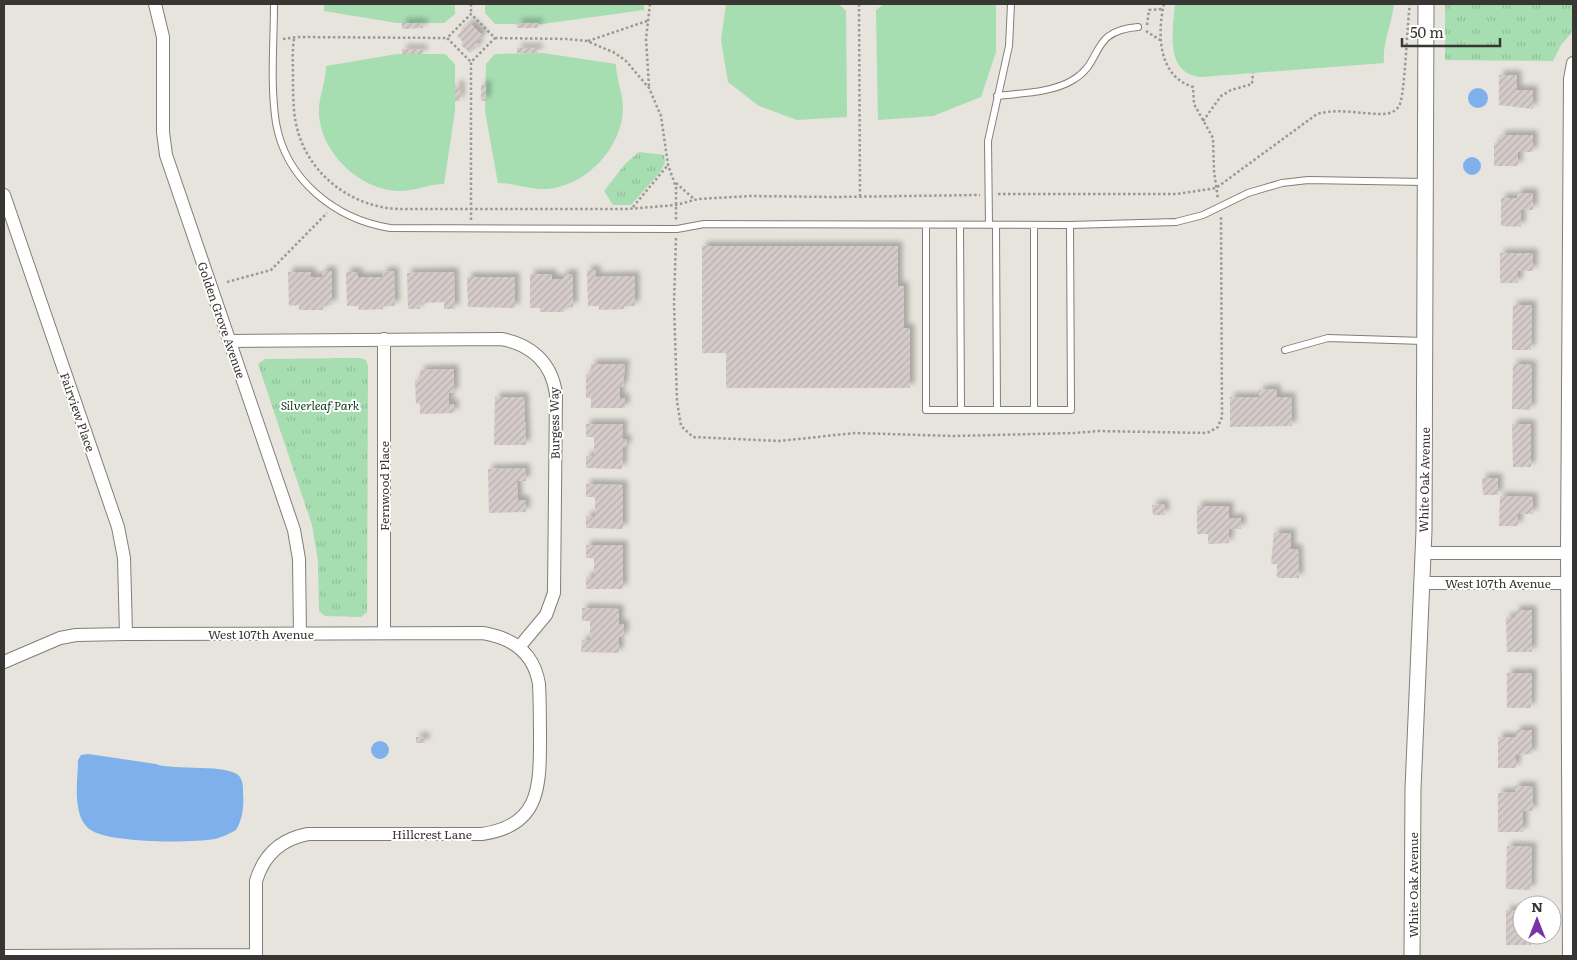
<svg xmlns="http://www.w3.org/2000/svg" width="1577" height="960" viewBox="0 0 1577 960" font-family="Literata,serif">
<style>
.park{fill:url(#park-tufts)}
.pitch{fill:#a6ddb1}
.water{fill:#7eb1ec}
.building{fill:url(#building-hatch);filter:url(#shadow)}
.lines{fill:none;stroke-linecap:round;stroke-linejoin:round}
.service-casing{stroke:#807f77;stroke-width:8}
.minor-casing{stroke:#807f77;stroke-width:14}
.tertiary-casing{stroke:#807f77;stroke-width:17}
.path{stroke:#9a9892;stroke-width:2.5;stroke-dasharray:2.5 2.5;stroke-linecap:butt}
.service{stroke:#fff;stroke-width:6}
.minor{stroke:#fff;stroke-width:12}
.tertiary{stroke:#fff;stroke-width:15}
.labels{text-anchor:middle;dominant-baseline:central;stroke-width:4;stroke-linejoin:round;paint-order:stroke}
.street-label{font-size:12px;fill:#373633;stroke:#fff}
.park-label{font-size:12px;font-style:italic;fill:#093c1a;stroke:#fff}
</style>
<defs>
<pattern id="park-tufts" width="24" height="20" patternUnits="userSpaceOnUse" patternTransform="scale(1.25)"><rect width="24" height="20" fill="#a6ddb1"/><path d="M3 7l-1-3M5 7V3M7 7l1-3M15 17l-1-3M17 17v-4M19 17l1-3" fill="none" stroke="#90be99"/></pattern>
<pattern id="building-hatch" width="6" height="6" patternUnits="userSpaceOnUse" patternTransform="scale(1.25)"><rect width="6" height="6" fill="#d5cbca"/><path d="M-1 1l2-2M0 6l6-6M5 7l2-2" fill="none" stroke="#b7afae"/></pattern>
<filter id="shadow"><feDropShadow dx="4.5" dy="-4.5" stdDeviation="2.5" flood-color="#0004"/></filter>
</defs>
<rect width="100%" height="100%" fill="#e6e4dc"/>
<!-- park -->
<path class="park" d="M 1445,4 L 1573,4 L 1573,31 L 1561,45 L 1553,61 L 1445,60 Z
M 639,152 L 664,155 L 665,162 L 661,171 L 631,205 L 613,205 L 604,191 L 625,164 Z
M 360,358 L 366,360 L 368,366 L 367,612 L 361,617 L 325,616 L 319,611 L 318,561 L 312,525 L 258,364 L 265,359 Z"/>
<!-- pitch -->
<path class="pitch" d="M 324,4 L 455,4 L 455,14 L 444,23 L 397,23 L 324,11 Z
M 485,4 L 644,4 L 644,10 L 542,24 L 495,24 L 485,13 Z
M 726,4 L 839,4 L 846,11 L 847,117 L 797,120 L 759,106 L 728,82 L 721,40 Z
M 884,4 L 996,4 L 996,52 L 981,97 L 933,116 L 878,120 L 876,10 Z
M 1175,4 L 1394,4 C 1392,24 1382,43 1384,63 L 1201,77 C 1164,74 1173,29 1175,4 Z
M 543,53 L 616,64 C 616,79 623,93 623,109 C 622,148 586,186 547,189 C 530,190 515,183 498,183 L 485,111 L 486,64 L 495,54 Z
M 397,54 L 445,54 L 455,64 L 455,111 L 444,184 C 429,184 415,191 399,191 C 360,190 322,154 319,115 C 318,97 326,83 326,66 Z"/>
<!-- water -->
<path class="water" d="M1468 98a10 10 0 1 1 20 0a10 10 0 1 1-20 0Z
M1463 166a9 9 0 1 1 18 0a9 9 0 1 1-18 0Z
M371 750a9 9 0 1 1 18 0a9 9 0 1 1-18 0Z
M 88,754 L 156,764 C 173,771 230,763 240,777 C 243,782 243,787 243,792 C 244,806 243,818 236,830 C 229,834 223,837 215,839 C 191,843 102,844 87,827 C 72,811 78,780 78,760 L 81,755 Z"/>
<!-- building -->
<path class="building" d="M 402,23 L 423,23 L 423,28 L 402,29 Z
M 470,23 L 483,36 L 476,42 L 479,45 L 470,53 L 461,45 L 463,42 L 457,36 Z
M 517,23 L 538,23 L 538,28 L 517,28 Z
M 517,48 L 538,48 L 538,53 L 517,53 Z
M 402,49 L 423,49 L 423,54 L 402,54 Z
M 1499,75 L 1517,75 L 1517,90 L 1533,90 L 1533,109 L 1499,105 Z
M 455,85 L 460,85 L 460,101 L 455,101 Z
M 481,85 L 486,85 L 486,101 L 481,101 Z
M 1500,135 L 1533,135 L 1533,152 L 1518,152 L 1518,166 L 1494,166 L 1494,143 L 1500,143 Z
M 1517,193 L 1533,193 L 1533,210 L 1521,210 L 1521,227 L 1501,226 L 1501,198 L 1517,198 Z
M 702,246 L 898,246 L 898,286 L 904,286 L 904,328 L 910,328 L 910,388 L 726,388 L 726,353 L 702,353 Z
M 1500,253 L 1533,253 L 1533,271 L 1518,271 L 1518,283 L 1500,283 Z
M 587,270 L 596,270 L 596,277 L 635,276 L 635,306 L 624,306 L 624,309 L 599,310 L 599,306 L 588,306 Z
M 322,271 L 332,271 L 332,305 L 323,305 L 323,310 L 299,310 L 299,305 L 289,306 L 288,272 L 311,272 L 311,277 L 322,277 Z
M 394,271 L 395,306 L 383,306 L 383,309 L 359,310 L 358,306 L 347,306 L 346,272 L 358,272 L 358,277 L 383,277 L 382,272 Z
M 454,272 L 455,309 L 444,309 L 444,302 L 420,303 L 420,309 L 408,309 L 407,273 Z
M 530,274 L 552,274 L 552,279 L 563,279 L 563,274 L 573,274 L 573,307 L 564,307 L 564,312 L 540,312 L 540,308 L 530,308 Z
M 467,277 L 515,277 L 515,308 L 468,307 Z
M 1513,305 L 1532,305 L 1531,350 L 1512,350 Z
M 591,364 L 625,364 L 623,387 L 620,387 L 620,398 L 625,398 L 625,408 L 591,408 L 591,398 L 586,398 L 586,374 L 591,374 Z
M 1513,364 L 1532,365 L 1531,410 L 1512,409 Z
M 454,369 L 454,393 L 449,393 L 449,404 L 454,404 L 454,413 L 420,414 L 420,404 L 416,404 L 415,380 L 420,380 L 420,370 Z
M 1276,389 L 1277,397 L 1291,397 L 1292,426 L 1230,427 L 1230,397 L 1259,397 L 1259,390 Z
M 495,397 L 524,397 L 526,445 L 494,445 Z
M 586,424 L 623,424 L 622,439 L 627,440 L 627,447 L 623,447 L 622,469 L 586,468 L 586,456 L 594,456 L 594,437 L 586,437 Z
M 1512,424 L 1531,424 L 1531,467 L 1513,467 Z
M 525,468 L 526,481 L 517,481 L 518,500 L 525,500 L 526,512 L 489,513 L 488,469 Z
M 1482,478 L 1498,478 L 1498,495 L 1483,495 Z
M 586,484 L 623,485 L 623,529 L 586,528 L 586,516 L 595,516 L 595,497 L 586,497 Z
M 1500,496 L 1533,497 L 1533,514 L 1518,514 L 1518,526 L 1499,526 Z
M 1164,504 L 1165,515 L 1153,515 L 1152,505 Z
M 1197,506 L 1229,506 L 1229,519 L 1241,518 L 1241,529 L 1229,529 L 1229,543 L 1208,544 L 1208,534 L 1197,534 Z
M 1274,533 L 1291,533 L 1291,549 L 1298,549 L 1299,578 L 1277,578 L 1277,564 L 1271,564 Z
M 586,545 L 623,545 L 623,589 L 586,589 L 586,577 L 594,577 L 594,558 L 586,558 Z
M 582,608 L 619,609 L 619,624 L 624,624 L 624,637 L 619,637 L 619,653 L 581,652 L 582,640 L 590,640 L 590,621 L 582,621 Z
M 1515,610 L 1532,610 L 1532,652 L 1507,652 L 1506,617 L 1515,617 Z
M 1507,673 L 1532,673 L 1531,708 L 1507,708 Z
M 1516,730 L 1532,730 L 1532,754 L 1516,755 L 1516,768 L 1498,768 L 1498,737 L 1516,737 Z
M 416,737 L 425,737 L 425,743 L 416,743 Z
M 1515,786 L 1532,786 L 1533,811 L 1523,811 L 1523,832 L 1498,832 L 1498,793 L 1515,792 Z
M 1507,846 L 1532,847 L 1531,890 L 1506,889 Z
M 1506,910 L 1522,910 L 1522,935 L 1531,935 L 1531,945 L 1506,945 Z"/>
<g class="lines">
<!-- service casing -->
<g class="service-casing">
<path id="service" d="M 274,4 C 274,43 270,84 276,123 C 286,180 335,219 390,228 L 677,229 L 704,224 L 1070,225 L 1176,222 L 1203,215 L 1248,193 L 1282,183 L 1308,180 L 1425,182
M 997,96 C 1022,93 1051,93 1073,80 C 1105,61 1088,31 1138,27
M 926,225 L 926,410 L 1071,410 L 1070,225
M 960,225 L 961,410
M 989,225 L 988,141 L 1009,46 L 1011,4
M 996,225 L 997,410
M 1034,225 L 1034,410
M 1285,350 L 1328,338 L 1424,341"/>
</g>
<!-- minor casing -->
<g class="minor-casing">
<path id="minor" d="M 155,4 L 163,37 L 163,132 L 166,155 L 294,530 L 299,559 L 300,634
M 4,195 L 118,527 L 124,558 L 126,634
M 229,341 L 501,339 C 531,344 552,363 556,394 L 554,593 L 546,615 L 520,646
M 1423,553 L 1573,553
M 1422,583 L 1573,583
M 384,633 L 384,339
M 4,662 L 60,638 L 76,635 L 126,634 L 483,633 C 513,638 534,653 539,684 C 540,704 540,723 540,742 C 540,790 538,826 482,834 L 308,834 C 281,839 264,854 256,881 L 256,956
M 4,956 L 256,955
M 1569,956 L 1567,553 L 1570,79 L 1573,63"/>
</g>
<!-- tertiary casing -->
<g class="tertiary-casing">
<path id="tertiary" d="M 1412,956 L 1413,789 L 1424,531 L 1426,4"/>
</g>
<!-- path -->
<path class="path" d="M 471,4 L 471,14
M 859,4 L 860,196
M 1164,4 C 1157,34 1158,76 1193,87 L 1194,104 L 1213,138 L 1214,171 L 1218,199
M 1147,25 L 1149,10 L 1163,9
M 1146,31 L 1160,40
M 495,38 L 568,39 L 587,41 L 615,53 L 626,61 L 649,88 L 661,116 L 668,165 L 676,187 L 676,220
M 283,39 L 297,37 L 447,38
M 294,39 C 292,51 293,65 293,78 C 293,97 293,117 299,135 C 313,178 354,207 398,209 L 628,209 L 676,205 L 698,199 L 751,196 L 835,197 L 980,195
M 588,41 L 647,21
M 649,86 L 646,39 L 650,4
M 1203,121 L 1221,96 L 1231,90 L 1252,84 L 1253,73
M 676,183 L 694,199
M 998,194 L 1177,194 L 1216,188 L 1317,114 C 1338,108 1361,114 1382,114 C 1389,114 1395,112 1399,106 C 1405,98 1407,22 1410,4
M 633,207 L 668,165
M 471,220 L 471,62 L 495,38 L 471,14 L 447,38 L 471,62
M 676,238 L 674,303 L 677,401 L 681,426 L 693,437 L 779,441 L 855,433 L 954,436 L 1075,433 L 1098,431 L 1207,433 L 1218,427 L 1222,417 L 1221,216
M 227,282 L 271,270 L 327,213"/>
<!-- service -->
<use href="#service" class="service"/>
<!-- minor -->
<use href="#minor" class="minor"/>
<!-- tertiary -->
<use href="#tertiary" class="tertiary"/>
</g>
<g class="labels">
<!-- street labels -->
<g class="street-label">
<text transform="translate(222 320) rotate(71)">Golden Grove Avenue</text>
<text transform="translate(78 412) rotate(71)">Fairview Place</text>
<text transform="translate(554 423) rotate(-91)">Burgess Way</text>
<text transform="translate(1424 480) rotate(-89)">White Oak Avenue</text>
<text transform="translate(384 486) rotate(-90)">Fernwood Place</text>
<text x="1498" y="583">West 107th Avenue</text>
<text x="261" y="634">West 107th Avenue</text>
<text x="432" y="834">Hillcrest Lane</text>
<text transform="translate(1413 885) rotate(-90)">White Oak Avenue</text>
</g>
<!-- park labels -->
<g class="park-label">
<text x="320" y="405">Silverleaf Park</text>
</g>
</g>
<!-- border -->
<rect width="1577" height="960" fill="none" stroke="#373633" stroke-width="10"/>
<!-- north arrow -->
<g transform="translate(1537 920)"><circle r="24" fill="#ffffff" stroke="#afafad"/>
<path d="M0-4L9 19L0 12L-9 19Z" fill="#7b34a7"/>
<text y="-8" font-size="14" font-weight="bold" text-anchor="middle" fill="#373633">N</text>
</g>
<!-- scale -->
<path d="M1402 38v8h98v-8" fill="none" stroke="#373633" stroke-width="2.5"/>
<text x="1410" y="38" font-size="15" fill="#373633" stroke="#ffffff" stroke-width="4" paint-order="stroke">50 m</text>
</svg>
